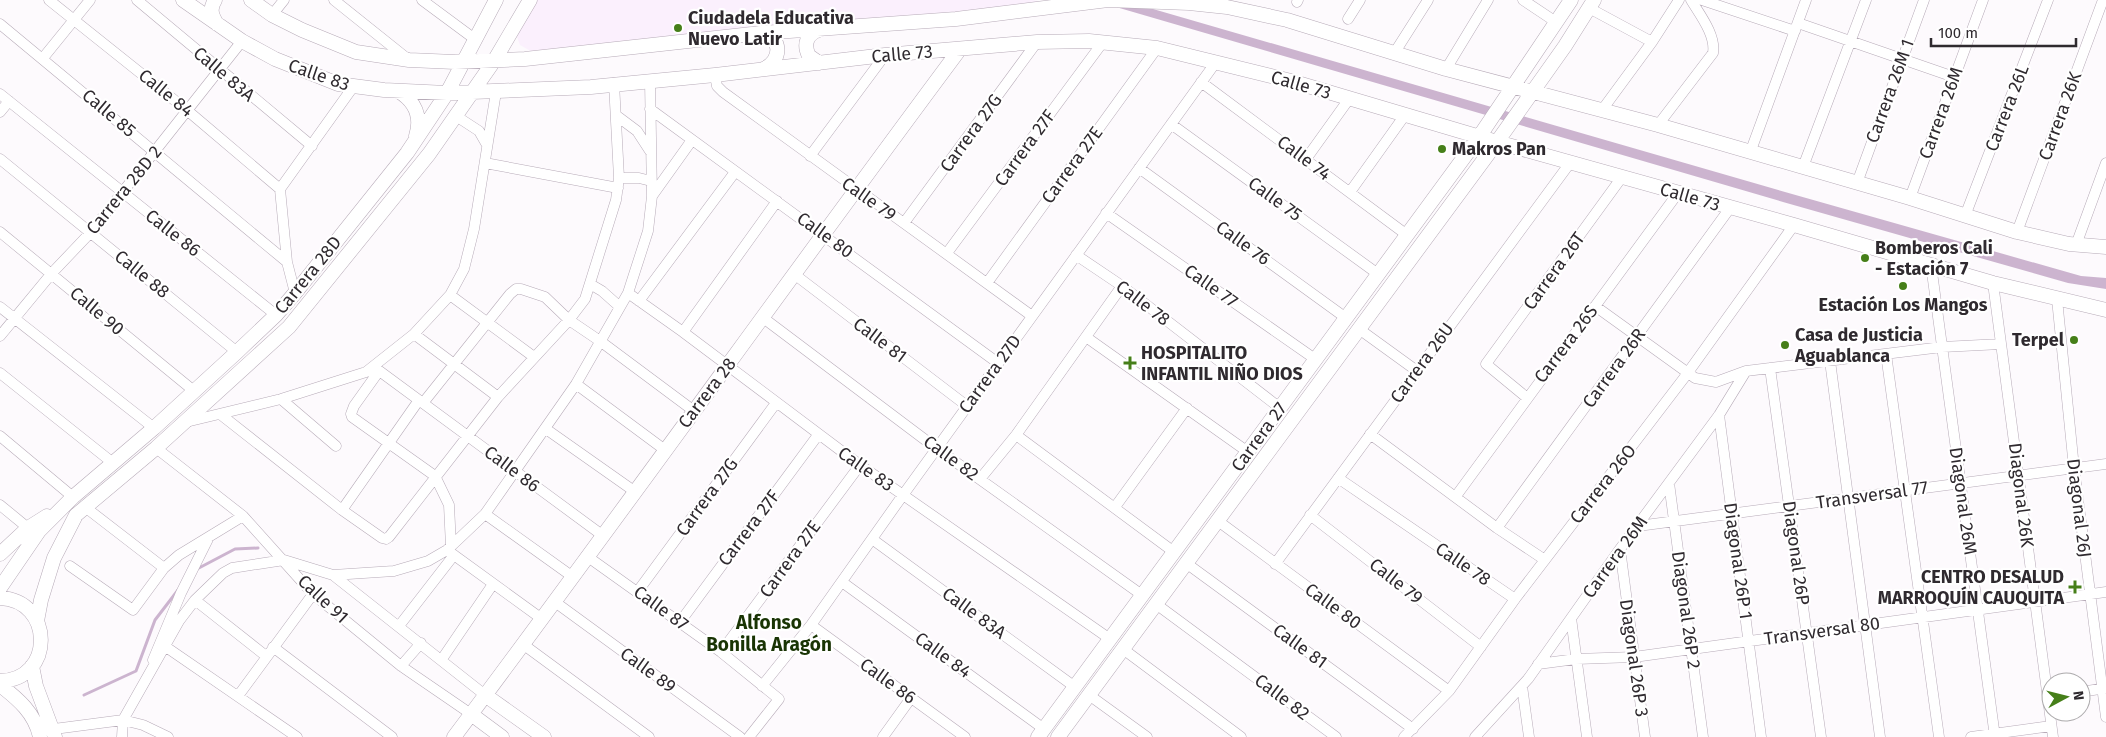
<svg xmlns="http://www.w3.org/2000/svg" width="2106" height="737" viewBox="0 0 2106 737" font-family="'Fira Sans',sans-serif">
<style>
.built{fill:#fbf0fd}
.water{fill:#ccb4cf}
.lines{fill:none;stroke-linecap:round;stroke-linejoin:round}
.stream{stroke:#ccb4cf;stroke-width:3}
.street-casing{stroke:#b7abb8;stroke-width:11}
.secondary-casing{stroke:#b7abb8;stroke-width:15}
.street{stroke:#fff;stroke-width:10}
.secondary{stroke:#fff;stroke-width:14}
.poi-dot{fill:#467f19;stroke:#fff;stroke-width:2}
.labels{text-anchor:middle;dominant-baseline:central;stroke-width:4.5;stroke-linejoin:round;paint-order:stroke}
.poi-label{font-size:18px;font-weight:bold;fill:#2f2a2f;stroke:#fff;text-anchor:start}
.street-label{font-size:18px;fill:#2f2a2f;stroke:#fff}
.neighbourhood-label{font-size:19px;font-weight:bold;fill:#193404;stroke:#fff}
</style>
<rect width="100%" height="100%" fill="#fdfafd"/>
<!-- built -->
<path class="built" d="M 530,0 L 1033,0 L 1057,6 L 534,53 L 520,45 L 516,34 Z"/>
<!-- water -->
<path class="water" d="M 1092,0 L 1122,0 L 1785,192 L 2081,276 L 2106,278 L 2106,289 L 2068,283 L 1783,202 Z"/>
<g class="lines">
<!-- stream -->
<path class="stream" d="M 197,569 L 235,549 L 258,548
M 84,695 L 136,671 L 155,620 L 178,590"/>
<!-- street casing -->
<g class="street-casing">
<path id="street" d="M 49,0 L 188,111 L 280,189
M 137,0 L 312,146
M 334,0 L 409,60
M 422,0 L 476,40
M 1523,0 L 1556,22
M 1702,0 L 1795,31
M 1297,2 L 1298,0
M 1589,8 L 1652,42
M 272,15 L 284,0
M 1348,19 L 1360,0
M 1798,23 L 1954,77
M 0,24 L 287,262
M 1395,52 L 1428,0
M 43,58 L 90,0
M 1446,69 L 1488,0
M 715,75 L 717,86 L 723,92 L 1032,316
M 1201,82 L 1407,235
M 0,94 L 276,315
M 650,109 L 998,363
M 1602,110 L 1652,42 L 1679,0
M 0,112 L 9,101
M 456,116 L 479,131 L 487,145
M 617,116 L 637,131 L 650,151
M 1171,124 L 1378,274
M 1658,125 L 1713,53 C 1716,35 1700,15 1691,0
M 1750,153 L 1806,0
M 810,156 L 885,55
M 0,159 L 237,352
M 1306,159 L 1349,99
M 485,163 L 618,188
M 1803,167 L 1866,0
M 1139,168 L 1346,318
M 619,178 L 639,178 L 651,181
M 1857,183 L 1924,0
M 1350,192 L 1405,115
M 652,196 L 692,140
M 1910,198 L 1983,0
M 1106,213 L 1315,359
M 1965,216 L 2048,0
M 904,223 L 1037,42
M 0,232 L 194,391
M 2017,232 L 2103,0
M 2076,245 L 2106,163
M 947,253 L 1103,42
M 1076,255 L 1122,286 L 1280,408
M 1931,265 L 1995,737
M 794,274 L 967,406
M 987,283 L 1157,48
M 1993,283 L 2053,737
M 590,284 L 602,291 L 620,307
M 295,293 L 287,262 L 280,189 L 353,87
M 628,293 L 683,332 L 860,465 L 1110,639
M 450,295 L 534,357
M 2057,299 L 2074,468 L 2106,717
M 639,301 L 735,172
M 1595,306 L 1695,378 L 1716,382 L 1746,371 L 1942,347 L 2001,344
M 0,307 L 154,428
M 762,317 L 936,448 L 1142,595
M 1359,329 L 1417,371
M 683,332 L 777,201
M 414,334 L 498,397
M 0,336 L 52,273 L 91,232 L 242,41
M 1086,337 L 1248,452
M 1886,354 L 1939,737
M 1830,361 L 1880,737
M 374,367 L 602,535
M 1770,368 L 1821,737
M 379,371 L 354,406 L 351,414 L 352,417 L 435,476 L 449,505 L 451,546
M 0,373 L 113,463
M 576,384 L 665,450
M 1526,397 L 1486,364 L 1622,177
M 281,399 L 336,446
M 423,403 L 510,294 L 516,289 L 521,289 L 545,297 L 569,320 L 600,341 L 694,411
M 220,414 L 342,510 L 382,538 L 386,539 L 389,537 L 498,397 L 569,320 L 585,299 L 616,200 L 619,178 L 614,83
M 1719,415 L 1761,737
M 186,422 L 281,399 L 366,372 L 414,334 L 450,295 L 464,269 L 474,229 L 496,92
M 546,429 L 634,491
M 1370,434 L 1497,528 L 1545,560
M 1016,435 L 1174,552
M 0,436 L 73,497
M 156,448 L 243,516 L 313,594 L 401,666 L 471,714
M 1338,478 L 1515,599
M 980,479 L 1016,435 L 1122,286
M 1669,483 L 1703,737
M 1456,496 L 1678,193
M 0,505 L 28,528
M 85,507 L 164,568
M 1115,507 L 1187,408
M 342,510 L 419,400
M 485,514 L 573,577
M 1310,515 L 1481,647
M 1218,521 L 1449,691
M 1638,526 L 2106,464
M 1497,528 L 1730,208
M 872,539 L 1075,687
M 1620,549 L 1645,737
M 447,550 L 542,619
M 588,557 L 721,652 L 779,699 L 749,737
M 1186,563 L 1413,729
M 1275,564 L 1570,163
M 70,566 L 133,610 L 164,568 L 179,555 L 243,516
M 333,575 L 485,695
M 842,582 L 1044,729
M 638,591 L 776,403
M 195,600 L 266,656
M 555,602 L 740,737
M 1156,604 L 1336,737
M 1571,618 L 1587,737
M 680,622 L 818,435
M 811,625 L 965,737
M 399,626 L 454,555
M 524,645 L 649,737
M 166,647 L 297,737
M 273,647 L 392,737
M 1123,649 L 1241,737
M 721,652 L 860,465
M 442,659 L 493,584
M 153,660 L 181,593 L 208,539
M 1538,664 L 1576,659 L 1634,657 L 2106,592
M 401,666 L 421,643
M 762,686 L 811,625 L 903,495 L 1216,62
M 1522,686 L 1529,737
M 2081,692 L 2106,688
M 1089,695 L 1147,737
M 238,696 L 313,594
M 54,729 L 123,720 L 179,621 L 195,600 L 223,573 L 232,568 L 284,560 L 333,575 L 394,571 L 428,561 L 447,550 L 485,514 L 576,384 L 628,293 L 648,231 L 652,196 L 650,81
M 122,737 L 123,720 L 143,725 L 168,737
M 883,737 L 911,698
M 1404,737 L 1449,691 L 1515,599 L 1684,378 L 1794,225
M 1475,737 L 1528,679 L 1620,549 L 1719,415 L 1746,371
M 1971,737 L 2051,726"/>
</g>
<!-- secondary casing -->
<g class="secondary-casing">
<path id="secondary" d="M 183,0 L 242,41 L 275,59 L 338,84 L 384,90 L 447,93 L 591,87 L 715,75 L 885,55 L 1037,42 L 1089,41 L 1157,48 L 1291,81 L 1497,142 L 1794,225 L 1993,283 L 2106,310
M 215,0 C 209,9 212,16 217,24
M 251,0 L 272,15 L 302,30 L 356,52 L 409,60 L 455,62 L 525,59 L 761,33 L 956,19 L 1108,0 L 1189,3 L 1227,7 L 1287,20 L 1446,69 L 1658,125 L 1910,198 L 2017,232 L 2069,244 L 2106,247
M 761,33 C 783,36 782,62 763,69
M 819,63 L 809,56 C 803,44 807,34 819,30
M 398,91 C 415,101 422,117 416,136
M 0,554 L 28,528 L 47,516
M 0,588 L 39,531 L 73,497 L 154,428 L 237,352 L 276,315 L 295,293 L 407,153 L 447,93 L 496,0
M 0,598 C 54,600 55,680 0,681
M 37,621 L 41,600 L 54,558 L 76,515 L 156,448 L 289,327 L 429,154 L 494,61 L 530,0
M 32,666 L 36,686 L 55,737
M 0,685 C 18,699 35,713 40,737
M 485,695 L 544,737
M 471,714 L 502,737
M 454,737 C 625,509 790,277 960,49
M 1038,737 L 1479,137 L 1571,0
M 1058,737 L 1497,142 L 1565,46 L 1594,0"/>
</g>
<!-- street -->
<use href="#street" class="street"/>
<!-- secondary -->
<use href="#secondary" class="secondary"/>
</g>
<!-- markers -->
<g class="poi-dot">
<circle cx="678" cy="28" r="5"/>
<circle cx="1442" cy="149" r="5"/>
<circle cx="1865" cy="258" r="5"/>
<circle cx="1903" cy="286" r="5"/>
<circle cx="2074" cy="340" r="5"/>
<circle cx="1785" cy="345" r="5"/>
<path d="M1127.5 355.5h5v5h5v5h-5v5h-5v-5h-5v-5h5z"/>
<path d="M2072.5 579.5h5v5h5v5h-5v5h-5v-5h-5v-5h5z"/>
</g>
<g class="labels">
<!-- poi labels -->
<g class="poi-label">
<text x="688" y="18">Ciudadela Educativa<tspan x="688" dy="21">Nuevo Latir</tspan></text>
<text x="1452" y="149">Makros Pan</text>
<text x="1875" y="248">Bomberos Cali<tspan x="1875" dy="21">- Estación 7</tspan></text>
<text x="1903" y="305" text-anchor="middle">Estación Los Mangos</text>
<text x="1795" y="335">Casa de Justicia<tspan x="1795" dy="21">Aguablanca</tspan></text>
<text x="2064" y="340" text-anchor="end">Terpel</text>
<text x="1141" y="353">HOSPITALITO<tspan x="1141" dy="21">INFANTIL NIÑO DIOS</tspan></text>
<text x="2064" y="577" text-anchor="end">CENTRO DESALUD<tspan x="2064" dy="21">MARROQUÍN CAUQUITA</tspan></text>
</g>
<!-- street labels -->
<g class="street-label">
<text transform="translate(902 54) rotate(-5)">Calle 73</text>
<text transform="translate(224 74) rotate(40)">Calle 83A</text>
<text transform="translate(319 75) rotate(19)">Calle 83</text>
<text transform="translate(1301 85) rotate(16)">Calle 73</text>
<text transform="translate(1890 91) rotate(-70)">Carrera 26M 1</text>
<text transform="translate(166 93) rotate(39)">Calle 84</text>
<text transform="translate(2007 108) rotate(-69)">Carrera 26L</text>
<text transform="translate(109 113) rotate(40)">Calle 85</text>
<text transform="translate(1941 113) rotate(-70)">Carrera 26M</text>
<text transform="translate(2060 116) rotate(-70)">Carrera 26K</text>
<text transform="translate(971 133) rotate(-54)">Carrera 27G</text>
<text transform="translate(1025 148) rotate(-54)">Carrera 27F</text>
<text transform="translate(1304 158) rotate(37)">Calle 74</text>
<text transform="translate(1072 165) rotate(-54)">Carrera 27E</text>
<text transform="translate(124 190) rotate(-51)">Carrera 28D 2</text>
<text transform="translate(1690 197) rotate(16)">Calle 73</text>
<text transform="translate(869 199) rotate(35)">Calle 79</text>
<text transform="translate(1275 199) rotate(36)">Calle 75</text>
<text transform="translate(173 233) rotate(38)">Calle 86</text>
<text transform="translate(825 235) rotate(36)">Calle 80</text>
<text transform="translate(1243 243) rotate(36)">Calle 76</text>
<text transform="translate(1554 271) rotate(-54)">Carrera 26T</text>
<text transform="translate(142 274) rotate(39)">Calle 88</text>
<text transform="translate(308 275) rotate(-51)">Carrera 28D</text>
<text transform="translate(1211 286) rotate(35)">Calle 77</text>
<text transform="translate(1143 303) rotate(37)">Calle 78</text>
<text transform="translate(97 311) rotate(40)">Calle 90</text>
<text transform="translate(880 340) rotate(37)">Calle 81</text>
<text transform="translate(1566 344) rotate(-53)">Carrera 26S</text>
<text transform="translate(1422 363) rotate(-54)">Carrera 26U</text>
<text transform="translate(1614 368) rotate(-54)">Carrera 26R</text>
<text transform="translate(990 374) rotate(-54)">Carrera 27D</text>
<text transform="translate(707 393) rotate(-53)">Carrera 28</text>
<text transform="translate(1259 437) rotate(-54)">Carrera 27</text>
<text transform="translate(951 458) rotate(36)">Calle 82</text>
<text transform="translate(512 469) rotate(37)">Calle 86</text>
<text transform="translate(866 469) rotate(35)">Calle 83</text>
<text transform="translate(1603 484) rotate(-52)">Carrera 26O</text>
<text transform="translate(1872 495) rotate(-8)">Transversal 77</text>
<text transform="translate(2021 495) rotate(83)">Diagonal 26K</text>
<text transform="translate(707 497) rotate(-54)">Carrera 27G</text>
<text transform="translate(1963 501) rotate(82)">Diagonal 26M</text>
<text transform="translate(2079 508) rotate(83)">Diagonal 26J</text>
<text transform="translate(749 528) rotate(-53)">Carrera 27F</text>
<text transform="translate(1796 553) rotate(82)">Diagonal 26P</text>
<text transform="translate(1615 557) rotate(-54)">Carrera 26M</text>
<text transform="translate(790 559) rotate(-54)">Carrera 27E</text>
<text transform="translate(1738 561) rotate(82)">Diagonal 26P 1</text>
<text transform="translate(1463 564) rotate(34)">Calle 78</text>
<text transform="translate(1396 581) rotate(38)">Calle 79</text>
<text transform="translate(323 599) rotate(43)">Calle 91</text>
<text transform="translate(1333 606) rotate(36)">Calle 80</text>
<text transform="translate(661 608) rotate(36)">Calle 87</text>
<text transform="translate(1686 610) rotate(82)">Diagonal 26P 2</text>
<text transform="translate(974 613) rotate(36)">Calle 83A</text>
<text transform="translate(1822 631) rotate(-8)">Transversal 80</text>
<text transform="translate(1300 646) rotate(36)">Calle 81</text>
<text transform="translate(943 655) rotate(36)">Calle 84</text>
<text transform="translate(1634 658) rotate(82)">Diagonal 26P 3</text>
<text transform="translate(648 670) rotate(36)">Calle 89</text>
<text transform="translate(888 681) rotate(36)">Calle 86</text>
<text transform="translate(1282 697) rotate(37)">Calle 82</text>
</g>
<!-- neighbourhood labels -->
<g class="neighbourhood-label">
<text x="769" y="622">Alfonso<tspan x="769" dy="22">Bonilla Aragón</tspan></text>
</g>
</g>
<!-- north arrow -->
<g transform="translate(2066 697) rotate(83)"><circle r="24" fill="#ffffff" stroke="#acaaac"/>
<path d="M0-4L9 19L0 12L-9 19Z" fill="#467f19"/>
<text y="-8" font-size="14" font-weight="bold" text-anchor="middle" fill="#2f2a2f">N</text>
</g>
<!-- scale -->
<path d="M1931 38v8h145v-8" fill="none" stroke="#2f2a2f" stroke-width="2.5"/>
<text x="1938" y="38" font-size="15" fill="#2f2a2f" stroke="#ffffff" stroke-width="4" paint-order="stroke">100 m</text>
</svg>
